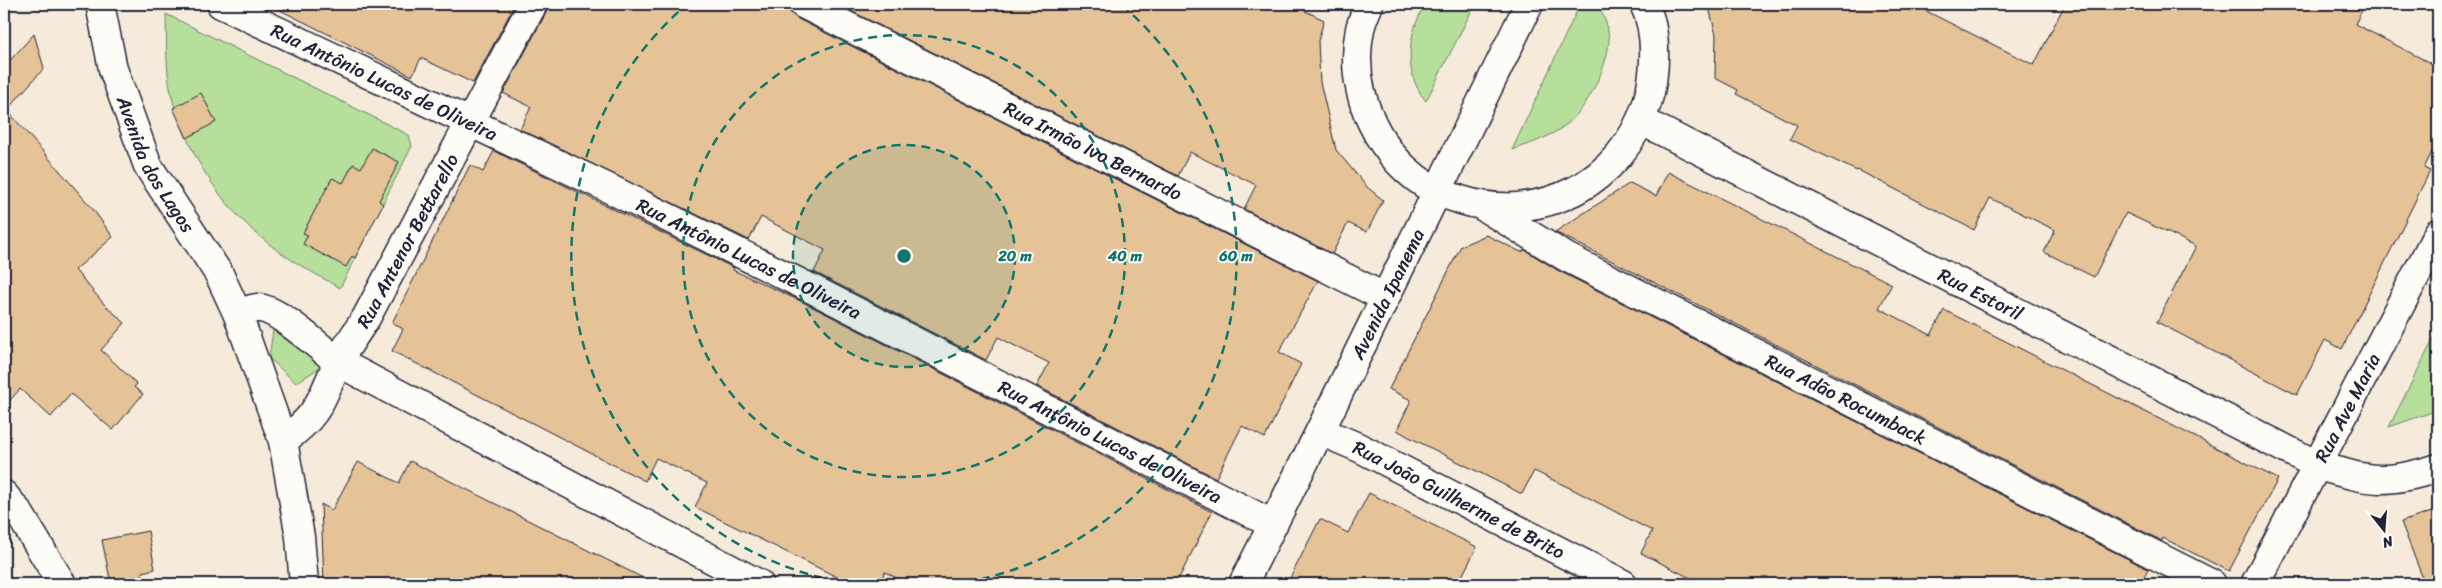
<svg xmlns="http://www.w3.org/2000/svg" width="2442" height="588" viewBox="0 0 2442 588" font-family="Sriracha,sans-serif">
<style>
.green{fill:#b6df9c;stroke:#6c806c}
.building{fill:#e5c397;stroke:#22223b}
.lines{fill:none;stroke-linecap:round;stroke-linejoin:round}
.street-casing{stroke:#22223b;stroke-width:31}
.secondary-casing{stroke:#22223b;stroke-width:31}
.street{stroke:#fdfcf7;stroke-width:28}
.secondary{stroke:#fdfcf7;stroke-width:28}
.ring{fill:none;stroke:#0f766e;stroke-width:2.5;stroke-dasharray:9 6}
.labels{text-anchor:middle;dominant-baseline:central;stroke-width:4;stroke-linejoin:round;paint-order:stroke}
.street-label{font-size:19px;fill:#22223b;stroke:#fdfcf7}
.centre{fill:#0f766e;stroke:#fdfcf7;stroke-width:2.5}
.ring-label{font-size:15px;text-anchor:middle;font-weight:bold;fill:#0f766e;stroke:#fdfcf7;stroke-width:4;stroke-linejoin:round;paint-order:stroke}
</style>
<rect width="100%" height="100%" fill="#f6ebda"/>
<filter id="ink" filterUnits="userSpaceOnUse"><feTurbulence type="fractalNoise" baseFrequency=".02" numOctaves="2"/><feDisplacementMap in="SourceGraphic" scale="10" xChannelSelector="R" yChannelSelector="G"/><feConvolveMatrix kernelMatrix="1 2 1 2 8 2 1 2 1" color-interpolation-filters="sRGB"/></filter>
<g filter="url(#ink)">
<!-- green -->
<path class="green" d="M 1425,4 L 1475,4 L 1426,101 C 1402,72 1408,34 1425,4 Z
M 1580,4 L 1596,4 C 1604,14 1608,26 1609,39 C 1609,64 1587,109 1567,124 C 1552,136 1531,144 1512,150 Z
M 166,14 L 409,135 L 412,146 L 340,288 C 314,273 286,259 263,239 C 220,204 189,155 173,101 C 165,74 167,42 166,14 Z
M 273,330 L 322,366 L 296,383 L 269,358 Z
M 2438,330 L 2438,410 L 2389,427 Z"/>
<!-- building -->
<path class="building" d="M 268,4 L 515,4 L 473,83 L 421,58 L 412,76 Z
M 549,4 L 788,4 L 790,12 L 796,18 L 1318,281 L 1279,352 L 1301,364 L 1265,438 L 1242,426 L 1216,478 L 1037,386 L 1049,363 L 1023,350 L 998,337 L 986,360 L 814,272 L 825,250 L 761,217 L 749,240 L 520,129 L 531,107 L 503,93 L 547,11 Z
M 837,4 L 1291,4 L 1324,20 L 1318,41 L 1320,82 L 1336,150 L 1367,187 L 1383,200 L 1367,232 L 1348,223 L 1332,254 L 1244,209 L 1256,185 L 1190,152 L 1178,176 Z
M 1708,4 L 1912,4 L 2034,65 L 2065,4 L 2365,4 L 2355,24 L 2438,67 L 2438,140 L 2424,168 L 2430,171 L 2342,349 L 2325,340 L 2297,395 L 2157,322 L 2196,246 L 2126,213 L 2094,277 L 2044,252 L 2055,230 L 1990,198 L 1974,230 L 1858,170 L 1857,171 L 1790,139 L 1797,125 L 1736,94 L 1738,90 L 1715,78 L 1716,35 Z
M 34,34 L 44,68 L 7,110 L 92,208 L 113,237 L 75,270 L 105,305 L 125,323 L 101,350 L 137,384 L 134,387 L 143,394 L 113,430 L 71,394 L 51,417 L 20,389 L 4,407 L 4,67 Z
M 201,93 L 216,122 L 187,138 L 173,108 Z
M 372,148 L 399,162 L 379,201 L 383,204 L 355,258 L 352,256 L 346,267 L 303,244 L 308,235 L 303,233 L 332,178 L 343,183 L 353,164 L 361,168 Z
M 494,151 L 734,268 L 733,270 L 807,304 L 1212,512 L 1176,584 L 908,584 L 885,572 L 879,584 L 851,584 L 695,507 L 707,483 L 656,458 L 645,481 L 392,351 L 403,329 L 392,323 L 470,165 L 483,172 Z
M 1668,172 L 1892,284 L 1879,308 L 1931,335 L 1944,310 L 2278,479 L 2229,571 L 2163,538 L 2162,541 L 1555,232 L 1630,183 L 1656,196 Z
M 1486,235 L 1521,252 L 1525,250 L 1559,271 L 2148,569 L 2140,584 L 1702,584 L 1641,553 L 1652,531 L 1574,490 L 1534,471 L 1522,494 L 1409,437 L 1397,430 L 1411,400 L 1389,389 L 1461,246 Z
M 410,461 L 460,486 L 655,584 L 324,584 L 321,504 L 332,510 L 358,462 L 399,483 Z
M 1369,493 L 1477,547 L 1458,584 L 1287,584 L 1320,519 L 1348,533 Z
M 2438,510 L 2438,584 L 2425,584 L 2401,522 Z
M 148,531 L 155,569 L 142,572 L 144,584 L 111,584 L 102,540 Z"/>
<g class="lines">
<!-- street casing -->
<g class="street-casing">
<g id="street">
<path id="s1" d="M 100,4 L 113,69 L 148,166 L 219,274 L 238,315 L 283,441 L 300,537 L 304,584"/>
<path id="s2" d="M 221,4 L 606,187 L 814,290 L 1272,524"/>
<path id="s3" d="M 803,4 L 1384,297"/>
<path d="M 1369,4 C 1366,12 1362,20 1360,29 C 1347,93 1379,160 1436,191 C 1444,195 1453,197 1461,200 C 1540,225 1622,183 1647,103 C 1656,75 1658,31 1644,4"/>
<path id="s4" d="M 1642,121 L 2319,466 C 2371,481 2385,485 2438,468"/>
<path id="s5" d="M 1484,207 L 1566,257 L 2212,584"/>
<path d="M 238,315 C 243,313 251,308 257,308 C 275,306 323,350 338,362 L 759,584"/>
<path id="s6" d="M 1320,431 L 1360,448 L 1623,584"/>
<path id="s7" d="M 283,441 C 319,415 320,402 337,364 C 345,348 357,332 366,318 L 533,4"/>
<path d="M 4,495 L 19,513 L 62,584"/>
<path id="s8" d="M 2255,584 L 2438,233"/>
</g>
</g>
<!-- secondary casing -->
<g class="secondary-casing">
<g id="secondary">
<path id="s9" d="M 1243,584 L 1320,431 L 1529,4"/>
</g>
</g>
<!-- street -->
<use href="#street" class="street"/>
<!-- secondary -->
<use href="#secondary" class="secondary"/>
</g>
</g>
<!-- distance rings -->
<circle cx="904" cy="256" r="111" fill="#0f766e" fill-opacity=".12"/>
<g class="ring">
<circle cx="904" cy="256" r="111"/>
<circle cx="904" cy="256" r="221"/>
<path d="M852 584A332 332 0 0 1 686 5M1122 5A332 332 0 0 1 956 584"/>
</g>
<g class="labels">
<!-- street labels -->
<g class="street-label">
<text stroke="none"><textPath href="#s2" startOffset="181">Rua Antônio Lucas de Oliveira</textPath></text>
<text stroke="none"><textPath href="#s3" startOffset="325">Rua Irmão Ivo Bernardo</textPath></text>
<text stroke="none"><textPath href="#s1" startOffset="171">Avenida dos Lagos</textPath></text>
<text stroke="none"><textPath href="#s7" startOffset="238">Rua Antenor Bettarello</textPath></text>
<text stroke="none"><textPath href="#s2" startOffset="586">Rua Antônio Lucas de Oliveira</textPath></text>
<text stroke="none"><textPath href="#s4" startOffset="380">Rua Estoril</textPath></text>
<text stroke="none"><textPath href="#s9" startOffset="324">Avenida Ipanema</textPath></text>
<text stroke="none"><textPath href="#s5" startOffset="410">Rua Adão Rocumback</textPath></text>
<text stroke="none"><textPath href="#s8" startOffset="199">Rua Ave Maria</textPath></text>
<text stroke="none"><textPath href="#s2" startOffset="991">Rua Antônio Lucas de Oliveira</textPath></text>
<text stroke="none"><textPath href="#s6" startOffset="155">Rua João Guilherme de Brito</textPath></text>
</g>
</g>
<circle cx="904" cy="256" r="8" class="centre"/>
<g class="ring-label">
<text x="1015" y="261">20 m</text>
<text x="1125" y="261">40 m</text>
<text x="1236" y="261">60 m</text>
</g>
<!-- margin -->
<rect width="2442" height="588" fill="none" stroke="#fdfcf7" stroke-width="20"/>
<rect x="10" y="10" width="2422" height="568" fill="none" stroke="#22223b" stroke-width="2" filter="url(#ink)"/>
<!-- north arrow -->
<g transform="translate(2384 530) rotate(163)" stroke="#fdfcf7" stroke-width="4" paint-order="stroke">
<path d="M0-4L9 19L0 12L-9 19Z" fill="#22223b"/>
<text y="-8" font-size="14" font-weight="bold" text-anchor="middle" fill="#22223b">N</text>
</g>
</svg>
